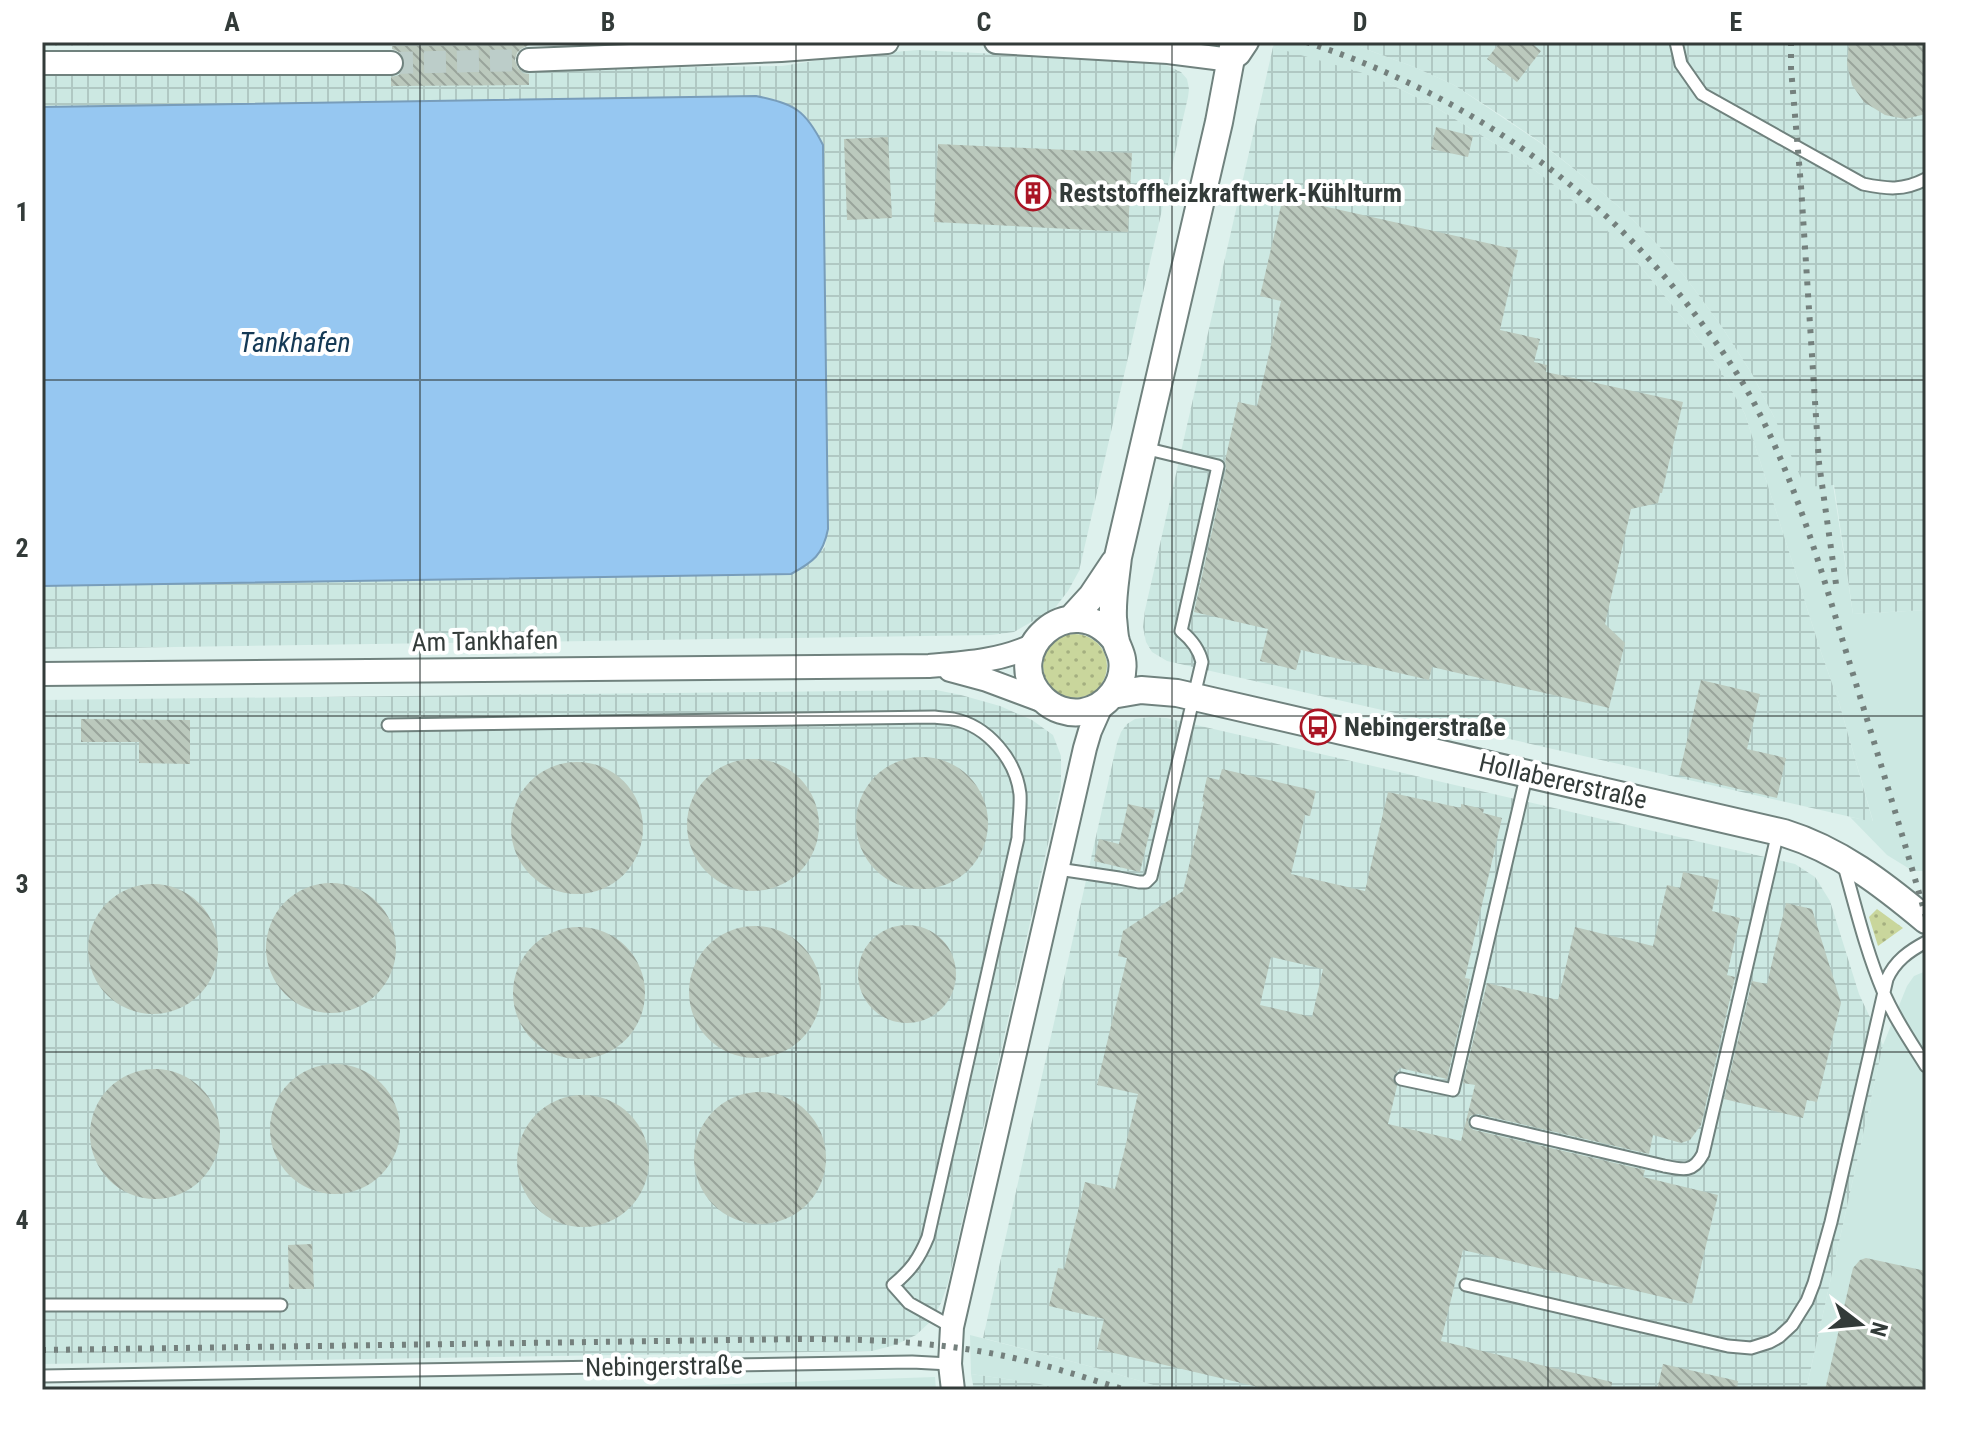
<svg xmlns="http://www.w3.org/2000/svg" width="1968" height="1432" viewBox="0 0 1968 1432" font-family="'Roboto Condensed',sans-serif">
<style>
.built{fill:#cce8e2}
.industrial{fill:url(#industrial-grid)}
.grass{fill:url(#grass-dots)}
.water{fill:#96c7f1;stroke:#789dba;stroke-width:2}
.building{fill:url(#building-back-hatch);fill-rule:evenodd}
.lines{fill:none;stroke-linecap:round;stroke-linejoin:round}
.minor-tunnel{stroke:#bccdc9;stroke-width:22;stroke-dasharray:22 11;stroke-linecap:butt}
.service-casing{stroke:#70827e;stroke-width:15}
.minor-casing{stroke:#70827e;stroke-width:26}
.tertiary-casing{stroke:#70827e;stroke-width:30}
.service{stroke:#fff;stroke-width:11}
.minor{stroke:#fff;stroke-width:22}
.tertiary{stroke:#fff;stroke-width:26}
.rail{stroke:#74807d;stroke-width:6;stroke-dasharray:4 8;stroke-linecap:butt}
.grid{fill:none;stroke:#333b39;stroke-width:2;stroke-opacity:0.55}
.labels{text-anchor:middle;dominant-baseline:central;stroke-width:8;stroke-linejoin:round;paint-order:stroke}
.poi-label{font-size:26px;font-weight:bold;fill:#333b39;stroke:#fff;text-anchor:start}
.street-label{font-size:26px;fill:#333b39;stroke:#fff}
.water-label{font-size:28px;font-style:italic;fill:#143955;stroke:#fff}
.neatline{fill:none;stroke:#333b39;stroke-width:3}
.grid-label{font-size:26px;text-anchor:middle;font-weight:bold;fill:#333b39}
</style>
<defs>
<pattern id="industrial-grid" width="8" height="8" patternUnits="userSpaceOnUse" patternTransform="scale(2)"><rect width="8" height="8" fill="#cce8e2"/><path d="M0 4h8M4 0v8" fill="none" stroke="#b0c8c3"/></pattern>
<pattern id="grass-dots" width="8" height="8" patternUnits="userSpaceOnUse" patternTransform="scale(2)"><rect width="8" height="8" fill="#c9d69c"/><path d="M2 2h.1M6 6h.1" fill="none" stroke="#a4af80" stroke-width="1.8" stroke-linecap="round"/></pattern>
<pattern id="building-back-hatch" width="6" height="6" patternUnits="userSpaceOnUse" patternTransform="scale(2)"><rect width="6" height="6" fill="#bbc9bd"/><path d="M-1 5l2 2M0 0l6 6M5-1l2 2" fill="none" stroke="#99a49b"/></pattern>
</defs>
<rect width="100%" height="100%" fill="#def1ed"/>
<!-- built -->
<path class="built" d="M 1275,42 L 1347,42 L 1414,67 L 1454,85 L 1542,144 L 1584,177 L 1626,213 L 1656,243 L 1686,278 L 1722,327 L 1752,374 L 1774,417 L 1833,485 L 1853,614 L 1926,610 L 1926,871 L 1913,871 L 1887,855 L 1850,817 L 1873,821 L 1840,706 L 1821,652 L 1745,414 L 1718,366 L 1686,322 L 1636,261 L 1602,226 L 1553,184 L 1520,159 L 1432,105 L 1392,85 L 1273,47 Z
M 1926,971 L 1926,1390 L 1806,1390 L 1883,1045 L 1907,986 L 1914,976 Z
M 970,1335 L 1100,1369 L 1170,1390 L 1062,1390 L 1040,1384 L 971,1374 Z
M 935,1377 L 936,1390 L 561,1390 Z"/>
<!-- industrial -->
<path class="industrial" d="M 42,42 L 326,42 L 42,46 Z
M 1347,42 L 1926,42 L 1926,610 L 1853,614 L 1834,485 L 1805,487 L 1774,417 L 1752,374 L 1722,327 L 1686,278 L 1656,243 L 1626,213 L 1584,177 L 1543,144 L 1502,116 L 1454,85 L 1414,67 Z
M 1273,47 L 1360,72 L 1392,85 L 1432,105 L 1520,159 L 1553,184 L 1602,225 L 1636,261 L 1686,322 L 1718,366 L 1745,414 L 1821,652 L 1840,706 L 1873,822 L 1167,661 L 1152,652 L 1146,642 L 1143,627 L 1145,610 Z
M 918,50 L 1159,62 L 1181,72 L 1187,79 L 1189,89 L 1188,97 L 1079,571 L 1068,591 L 1054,609 L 1014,632 L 991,635 L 42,649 L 42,586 L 791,574 L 810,563 L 825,547 L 828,529 L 755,96 L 42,107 L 42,75 L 782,66 L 845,56 Z
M 936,690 L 961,695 L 1000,706 L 1032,720 L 1053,735 L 1061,756 L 1061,787 L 948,1283 L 941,1303 L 931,1321 L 916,1335 L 895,1345 L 872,1351 L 42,1364 L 42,700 Z
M 1150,717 L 1166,718 L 1795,864 L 1815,877 L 1830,901 L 1859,994 L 1883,1045 L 1806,1390 L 1170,1390 L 1100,1369 L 983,1338 L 1117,743 L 1121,732 L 1127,724 L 1135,719 Z
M 971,1374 L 1040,1384 L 1062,1390 L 974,1390 Z"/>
<!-- grass -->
<path class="grass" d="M1043 666a32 32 0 1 1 64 0a32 32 0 1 1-64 0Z
M 1877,909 L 1903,928 L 1878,946 L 1869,917 Z"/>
<!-- water -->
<path class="water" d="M 756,96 C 794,104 805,109 823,145 L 828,529 C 823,555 813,562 791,574 L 42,586 L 42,107 Z"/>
<!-- building -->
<path class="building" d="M 1500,42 L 1530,42 L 1541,51 L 1517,82 L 1487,59 Z
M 1849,42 L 1926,42 L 1926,114 L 1905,119 L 1885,115 L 1864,102 L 1852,85 L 1847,64 Z
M 529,45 L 521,49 L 517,53 L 515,60 L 518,68 L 523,73 L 529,74 L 529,85 L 391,86 L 391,77 L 399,75 L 403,69 L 405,64 L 403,55 L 397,51 L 392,49 L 392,46 Z
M 1436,127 L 1473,136 L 1468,157 L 1431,149 Z
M 888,137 L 892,218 L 847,220 L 844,139 Z
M 938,144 L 1132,153 L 1128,232 L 934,222 Z
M 1283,197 L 1518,250 L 1500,330 L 1540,339 L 1534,362 L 1547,365 L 1546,372 L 1683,402 L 1662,493 L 1660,493 L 1658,503 L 1631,509 L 1605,624 L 1625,643 L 1609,708 L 1432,667 L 1429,680 L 1301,650 L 1296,670 L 1260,661 L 1268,629 L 1194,612 L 1226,468 L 1225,461 L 1238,402 L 1257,406 L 1281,301 L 1260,296 Z
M 1701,680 L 1760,694 L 1747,749 L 1786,758 L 1777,798 L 1679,775 Z
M 81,719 L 190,720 L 190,764 L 139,763 L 139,742 L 81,742 Z
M856 823a66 66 0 1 1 132 0a66 66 0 1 1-132 0Z
M687 825a66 66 0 1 1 132 0a66 66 0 1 1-132 0Z
M511 828a66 66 0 1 1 132 0a66 66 0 1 1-132 0Z
M 1222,769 L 1316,791 L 1310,816 L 1305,815 L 1291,874 L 1365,891 L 1388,792 L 1461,808 L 1461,804 L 1484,809 L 1483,813 L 1502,818 L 1465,978 L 1470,979 L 1447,1079 L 1400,1068 L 1393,1078 L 1397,1086 L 1388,1124 L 1461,1141 L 1475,1085 L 1463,1083 L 1487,983 L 1558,1000 L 1575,927 L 1653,946 L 1667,885 L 1680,888 L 1683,872 L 1719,880 L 1712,911 L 1740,918 L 1727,975 L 1735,977 L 1701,1125 L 1690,1140 L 1681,1143 L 1653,1135 L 1649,1154 L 1478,1114 L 1470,1116 L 1468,1121 L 1470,1128 L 1474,1130 L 1645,1170 L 1643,1177 L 1718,1195 L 1692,1304 L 1463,1250 L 1441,1341 L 1612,1382 L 1611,1390 L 1271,1390 L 1097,1349 L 1104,1319 L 1049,1306 L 1058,1268 L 1064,1269 L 1085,1182 L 1115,1189 L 1138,1094 L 1097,1085 L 1127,958 L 1118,956 L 1123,931 L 1183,891 L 1204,802 L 1202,801 L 1207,777 L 1219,780 ZM 1271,957 L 1323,969 L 1312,1017 L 1260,1005 Z
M 1128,804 L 1155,810 L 1140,872 L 1094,861 L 1099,839 L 1119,844 Z
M266 948a65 65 0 1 1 130 0a65 65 0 1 1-130 0Z
M88 949a65 65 0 1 1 130 0a65 65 0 1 1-130 0Z
M 1786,903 L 1812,909 L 1841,1003 L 1817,1102 L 1807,1100 L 1803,1118 L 1724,1099 L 1752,981 L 1767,984 Z
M858 974a49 49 0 1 1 98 0a49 49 0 1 1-98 0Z
M689 992a66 66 0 1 1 132 0a66 66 0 1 1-132 0Z
M513 993a66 66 0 1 1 132 0a66 66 0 1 1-132 0Z
M270 1129a65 65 0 1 1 130 0a65 65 0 1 1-130 0Z
M90 1134a65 65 0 1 1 130 0a65 65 0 1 1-130 0Z
M694 1158a66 66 0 1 1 132 0a66 66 0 1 1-132 0Z
M517 1161a66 66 0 1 1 132 0a66 66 0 1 1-132 0Z
M 312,1244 L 314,1289 L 289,1289 L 288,1245 Z
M 1866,1258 L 1926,1271 L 1926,1390 L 1825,1390 L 1853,1268 L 1860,1260 Z
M 1663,1364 L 1738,1381 L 1737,1390 L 1657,1390 Z"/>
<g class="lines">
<!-- minor-tunnel -->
<path class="minor-tunnel" d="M 391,63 L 529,60"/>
<!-- service casing -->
<g class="service-casing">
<path id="service" d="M 1676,42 L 1681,64 L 1702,94 L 1863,184 C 1887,189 1903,191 1926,179
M 388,725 L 934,717 C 940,718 947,718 953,719 C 988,726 1016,760 1020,794 C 1021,808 1018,824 1018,838 L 928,1237 C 919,1259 911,1270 893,1285 L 909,1303 L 952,1327
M 1844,866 C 1856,908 1866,951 1883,991 C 1894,1018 1911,1042 1926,1066
M 1058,869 L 1119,878 L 1139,882 L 1146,882 L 1151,877 L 1202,662 C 1199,649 1192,640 1181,631 L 1218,466 L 1144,448
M 1401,1079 L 1453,1090 L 1527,773
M 1476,1122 L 1664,1166 C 1683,1170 1693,1173 1703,1154 L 1778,832
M 1466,1285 L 1728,1346 L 1751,1348 L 1770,1342 L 1779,1337 L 1792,1325 L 1807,1301 L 1814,1283 L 1831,1222 L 1887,979 C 1895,961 1909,951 1926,942
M 42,1305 L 281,1305
M 42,1376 L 912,1362 L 950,1364"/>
</g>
<!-- minor casing -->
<g class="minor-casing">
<path id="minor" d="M 996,42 L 1168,52 L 1231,60 L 1239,54 L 1247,42
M 529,60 L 781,50 L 887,42
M 42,63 L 391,63
M 950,670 L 987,680 L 1046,702
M 42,674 L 929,666 C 966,663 1000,661 1034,645
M 953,1390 L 950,1364 L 952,1327 L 1085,748 L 1090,731 L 1102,704"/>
</g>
<!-- tertiary casing -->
<g class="tertiary-casing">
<path id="tertiary" d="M 1071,619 L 1092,596 L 1114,563
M 1116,641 C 1072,583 996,653 1043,699 C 1053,709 1068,714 1082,712 C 1107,708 1126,684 1122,659 C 1121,653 1118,648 1116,642 C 1114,635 1114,625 1113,618 C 1112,597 1116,577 1118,557 L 1219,122 L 1234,42
M 1112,695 L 1141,690 L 1177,693 L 1784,833 C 1839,850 1883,884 1926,920"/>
</g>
<!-- service -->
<use href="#service" class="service"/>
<!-- minor -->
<use href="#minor" class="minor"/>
<!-- tertiary -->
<use href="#tertiary" class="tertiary"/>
<!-- rail -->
<path class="rail" d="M 1306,42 C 1463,93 1601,187 1700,321 C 1719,346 1738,373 1753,401 C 1794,478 1819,562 1844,645 C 1872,735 1900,826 1926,917
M 1791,42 L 1791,68 L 1801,186 L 1819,463 L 1837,591
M 42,1350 L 800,1339 C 872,1339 943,1342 1014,1358 C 1051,1366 1089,1379 1126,1390"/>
</g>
<!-- grid -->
<path class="grid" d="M 420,42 L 420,1390M 796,42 L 796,1390M 1172,42 L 1172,1390M 1548,42 L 1548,1390M 42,380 L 1926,380M 42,716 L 1926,716M 42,1052 L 1926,1052"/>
<!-- icons -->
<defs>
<g id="building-ring" transform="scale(1.8)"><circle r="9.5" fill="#fff" stroke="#aa1525" stroke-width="1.5"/><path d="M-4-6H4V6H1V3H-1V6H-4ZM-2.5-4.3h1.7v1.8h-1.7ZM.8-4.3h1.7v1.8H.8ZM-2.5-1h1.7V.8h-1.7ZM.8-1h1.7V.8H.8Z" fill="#aa1525"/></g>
<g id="bus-ring" transform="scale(1.8)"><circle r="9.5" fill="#fff" stroke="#aa1525" stroke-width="1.5"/><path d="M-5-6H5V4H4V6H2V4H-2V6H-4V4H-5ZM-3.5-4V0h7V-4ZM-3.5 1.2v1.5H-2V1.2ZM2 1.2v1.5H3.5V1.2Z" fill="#aa1525"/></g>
</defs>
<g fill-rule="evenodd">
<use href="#building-ring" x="1033" y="193"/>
<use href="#bus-ring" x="1318" y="727"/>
</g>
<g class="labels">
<!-- poi labels -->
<g class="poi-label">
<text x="1059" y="193">Reststoffheizkraftwerk-Kühlturm</text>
<text x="1344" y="727">Nebingerstraße</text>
</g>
<!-- street labels -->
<g class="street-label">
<text transform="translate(485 641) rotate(-1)">Am Tankhafen</text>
<text transform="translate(1563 781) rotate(13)">Hollabererstraße</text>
<text transform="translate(664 1366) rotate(-1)">Nebingerstraße</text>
</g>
<!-- water labels -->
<g class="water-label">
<text x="295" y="342">Tankhafen</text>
</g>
</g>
<!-- border -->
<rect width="1968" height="1432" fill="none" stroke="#ffffff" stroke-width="88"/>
<!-- north arrow -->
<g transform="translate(1860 1324) rotate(106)" stroke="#ffffff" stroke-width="6" paint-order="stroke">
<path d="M0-6L14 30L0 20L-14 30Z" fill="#333b39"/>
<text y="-12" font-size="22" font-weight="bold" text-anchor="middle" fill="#333b39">N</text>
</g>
<rect x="44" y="44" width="1880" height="1344" class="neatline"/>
<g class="grid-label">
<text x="232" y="31">A</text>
<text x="608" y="31">B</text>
<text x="984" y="31">C</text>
<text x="1360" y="31">D</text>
<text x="1736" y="31">E</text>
<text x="22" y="221">1</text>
<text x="22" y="557">2</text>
<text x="22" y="893">3</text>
<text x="22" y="1229">4</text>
</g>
</svg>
